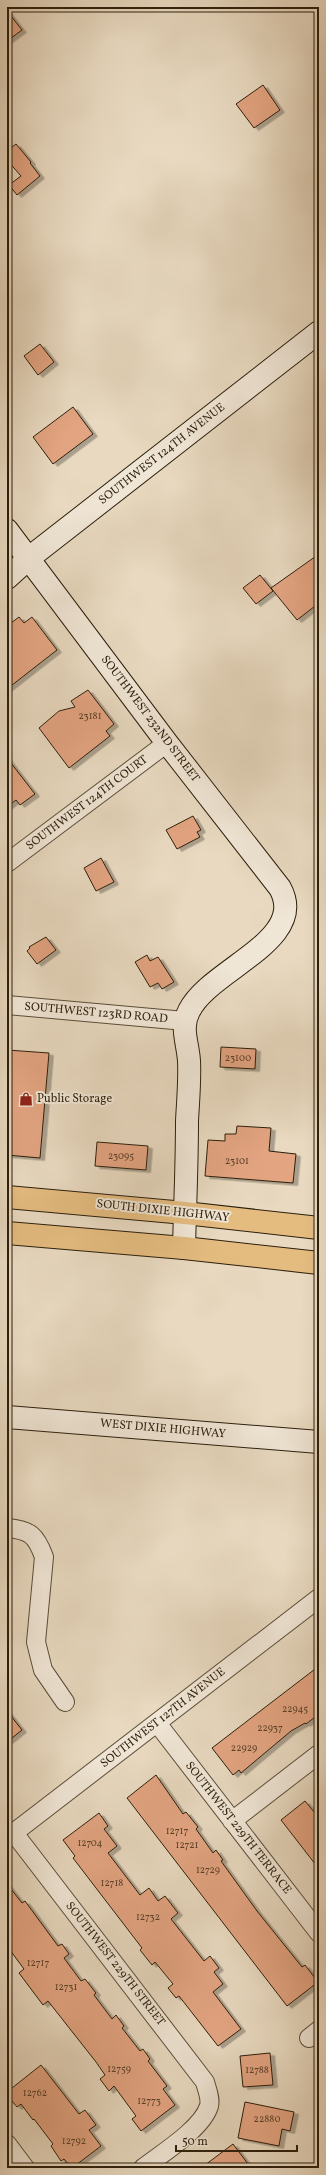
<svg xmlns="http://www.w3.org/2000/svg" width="326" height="2175" viewBox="0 0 326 2175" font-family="Vollkorn,serif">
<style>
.building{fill:#e3a481;stroke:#2c1f0c;filter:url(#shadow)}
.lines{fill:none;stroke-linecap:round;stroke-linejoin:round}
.street-casing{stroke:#5b4e39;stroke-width:20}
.secondary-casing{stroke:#2c1f0c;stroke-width:24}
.highway-casing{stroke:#2c1f0c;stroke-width:24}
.street{stroke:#f0e6d6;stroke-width:18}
.secondary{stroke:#f0e6d6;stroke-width:22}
.highway{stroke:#e4bc80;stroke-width:22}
.labels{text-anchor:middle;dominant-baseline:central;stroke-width:4;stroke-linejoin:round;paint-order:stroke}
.number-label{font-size:10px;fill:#5a4029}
.street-label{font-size:12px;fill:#2c1f0c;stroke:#f0e6d6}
.poi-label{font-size:12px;fill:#2c1f0c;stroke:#f0e6d6;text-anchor:start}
</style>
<defs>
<filter id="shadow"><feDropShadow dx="4.5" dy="2.5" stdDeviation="0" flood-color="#0004"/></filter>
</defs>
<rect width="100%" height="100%" fill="#e8d9c0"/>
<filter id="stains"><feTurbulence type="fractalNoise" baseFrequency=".005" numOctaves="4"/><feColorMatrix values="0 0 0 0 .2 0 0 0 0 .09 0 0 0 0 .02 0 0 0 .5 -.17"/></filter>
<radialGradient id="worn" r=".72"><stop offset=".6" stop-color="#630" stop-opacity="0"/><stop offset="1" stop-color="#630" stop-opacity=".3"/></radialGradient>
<!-- building -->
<path class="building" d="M 7,11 L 22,30 L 7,41 Z
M 263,85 L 280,110 L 254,128 L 236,104 Z
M 16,144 L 31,162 L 30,163 L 40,176 L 17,195 L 9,185 L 21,176 L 7,160 L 7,151 Z
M 40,344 L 54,362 L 38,375 L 24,356 Z
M 73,407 L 93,434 L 53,464 L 33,437 Z
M 319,554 L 319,603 L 297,620 L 271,588 Z
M 260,575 L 273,591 L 256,604 L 243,588 Z
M 19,617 L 24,623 L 32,617 L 57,650 L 7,689 L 7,626 Z
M 88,690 L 114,724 L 106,731 L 110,736 L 69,768 L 39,728 L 59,711 L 75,707 L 71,701 Z
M 7,758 L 35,794 L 20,805 L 16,800 L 7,807 Z
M 193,816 L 201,830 L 197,832 L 200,837 L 177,849 L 166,830 Z
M 101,858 L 114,882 L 96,891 L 84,868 Z
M 46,937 L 56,950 L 37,964 L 27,951 L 30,948 L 29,947 Z
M 147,955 L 150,961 L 158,957 L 174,982 L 162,989 L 158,983 L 150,987 L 135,962 Z
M 221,1047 L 256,1049 L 255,1069 L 220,1067 Z
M 7,1050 L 49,1053 L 40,1158 L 7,1155 Z
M 237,1126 L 271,1128 L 269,1151 L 296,1154 L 293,1183 L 205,1176 L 208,1140 L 225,1141 L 225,1134 L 236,1134 Z
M 97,1142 L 148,1146 L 146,1170 L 95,1166 Z
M 319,1666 L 319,1714 L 306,1724 L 305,1723 L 291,1731 L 241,1773 L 239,1770 L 233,1775 L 212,1748 Z
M 7,1711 L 22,1730 L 7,1742 Z
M 156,1775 L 183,1814 L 186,1812 L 198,1827 L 196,1829 L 213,1853 L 216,1850 L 223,1860 L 221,1861 L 257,1911 L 302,1967 L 305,1965 L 318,1982 L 287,2006 L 127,1798 Z
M 305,1801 L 319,1818 L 319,1869 L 281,1820 Z
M 99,1813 L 108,1826 L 104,1829 L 117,1846 L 108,1853 L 140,1895 L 149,1888 L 158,1901 L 165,1896 L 178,1913 L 171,1919 L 204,1961 L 210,1956 L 219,1968 L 214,1972 L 223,1984 L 213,1992 L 241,2029 L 218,2046 L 179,1996 L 176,1998 L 168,1988 L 173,1984 L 155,1962 L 152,1965 L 140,1950 L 142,1948 L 73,1858 L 75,1856 L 63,1840 Z
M 7,1884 L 22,1903 L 25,1901 L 58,1946 L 62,1944 L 69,1954 L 64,1958 L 81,1981 L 85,1979 L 96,1993 L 94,1995 L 112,2019 L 116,2015 L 124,2026 L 122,2028 L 140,2051 L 143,2049 L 150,2059 L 148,2061 L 167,2086 L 163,2089 L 175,2105 L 141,2131 L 132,2119 L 136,2116 L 114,2086 L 109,2091 L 100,2079 L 105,2075 L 96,2062 L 48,2001 L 43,2005 L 19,1973 L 24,1969 L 7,1946 Z
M 270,2053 L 273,2085 L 243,2087 L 240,2056 Z
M 41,2065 L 79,2114 L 85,2110 L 96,2125 L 89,2130 L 101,2146 L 72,2168 L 64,2159 L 61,2161 L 51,2146 L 53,2144 L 34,2119 L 33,2120 L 21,2104 L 17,2107 L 7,2095 L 7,2092 Z
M 245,2102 L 294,2112 L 290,2131 L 282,2129 L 279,2146 L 238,2138 Z
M 233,2144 L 251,2168 L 201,2168 Z"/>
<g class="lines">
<!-- street casing -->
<g class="street-casing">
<path id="street" d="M 7,863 L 167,743
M 7,1005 L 185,1021
M 7,1528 C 30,1530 36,1535 44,1557 L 36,1642 L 43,1670 L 65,1702
M 157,1723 L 319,1933
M 232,1821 L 319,1754
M 14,1833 L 205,2082 C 207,2090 211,2098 209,2106 C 202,2129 161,2154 143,2168
M 7,1838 L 319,1598
M 309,2038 L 319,2030
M 7,2144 L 25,2168"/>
</g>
<!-- secondary casing -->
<g class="secondary-casing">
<path id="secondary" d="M 7,530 L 167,743 L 280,888 C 309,941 209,969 189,1011 C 180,1028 188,1043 189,1061 C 190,1081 188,1101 187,1121 C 187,1164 185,1206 184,1248
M 7,578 L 29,558 L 319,332
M 7,1417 L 319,1442"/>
</g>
<!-- highway casing -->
<g class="highway-casing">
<path id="highway" d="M 7,1197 L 185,1213 L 319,1228
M 7,1233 L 184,1248 L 319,1263"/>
</g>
<!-- street -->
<use href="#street" class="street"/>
<!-- secondary -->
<use href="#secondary" class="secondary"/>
<!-- highway -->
<use href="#highway" class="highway"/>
</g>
<!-- icons -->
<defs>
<g id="shop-bare" transform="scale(1.08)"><path d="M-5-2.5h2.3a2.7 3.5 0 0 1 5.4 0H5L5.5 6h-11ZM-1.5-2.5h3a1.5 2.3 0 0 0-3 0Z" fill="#8f2418" stroke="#f0e6d6" stroke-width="2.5" paint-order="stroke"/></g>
</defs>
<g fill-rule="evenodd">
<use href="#shop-bare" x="26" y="1099"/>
</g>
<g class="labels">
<!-- number labels -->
<g class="number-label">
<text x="90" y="716">23181</text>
<text x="238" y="1058">23100</text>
<text x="121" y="1156">23095</text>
<text x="237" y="1161">23101</text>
<text x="295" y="1709">22945</text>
<text x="270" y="1728">22937</text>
<text x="244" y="1748">22929</text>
<text x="177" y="1831">12717</text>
<text x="90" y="1843">12704</text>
<text x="187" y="1845">12721</text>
<text x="208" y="1870">12729</text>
<text x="112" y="1883">12718</text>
<text x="148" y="1917">12732</text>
<text x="38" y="1963">12717</text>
<text x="66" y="1987">12731</text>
<text x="119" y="2069">12759</text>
<text x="257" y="2070">12788</text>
<text x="35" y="2093">12762</text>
<text x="149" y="2101">12773</text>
<text x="267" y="2119">22880</text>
<text x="74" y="2141">12792</text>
</g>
<!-- street labels -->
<g class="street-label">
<text transform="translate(162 454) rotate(-38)">SOUTHWEST 124TH AVENUE</text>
<text transform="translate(150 719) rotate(53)">SOUTHWEST 232ND STREET</text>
<text transform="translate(87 803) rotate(-37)">SOUTHWEST 124TH COURT</text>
<text transform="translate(96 1013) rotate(5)">SOUTHWEST 123RD ROAD</text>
<text transform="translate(163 1211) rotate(6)">SOUTH DIXIE HIGHWAY</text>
<text transform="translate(163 1429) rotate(5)">WEST DIXIE HIGHWAY</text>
<text transform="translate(163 1718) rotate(-38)">SOUTHWEST 127TH AVENUE</text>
<text transform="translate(238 1828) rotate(52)">SOUTHWEST 229TH TERRACE</text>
<text transform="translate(115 1964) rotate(52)">SOUTHWEST 229TH STREET</text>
</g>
<!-- poi labels -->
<g class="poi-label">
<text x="37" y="1099">Public Storage</text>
</g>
</g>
<!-- margin -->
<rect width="326" height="2175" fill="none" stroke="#e8d9c0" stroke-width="24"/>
<rect x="8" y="8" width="310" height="2159" fill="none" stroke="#2c1f0c" stroke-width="2"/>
<rect x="12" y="12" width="302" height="2151" fill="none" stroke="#2c1f0c"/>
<!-- scale -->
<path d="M176 2145v6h121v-6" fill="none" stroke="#2c1f0c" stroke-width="2"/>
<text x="182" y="2145" font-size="12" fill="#2c1f0c" stroke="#f0e6d6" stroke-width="3" paint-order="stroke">50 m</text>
<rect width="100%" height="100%" filter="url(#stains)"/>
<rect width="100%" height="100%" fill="url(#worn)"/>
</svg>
